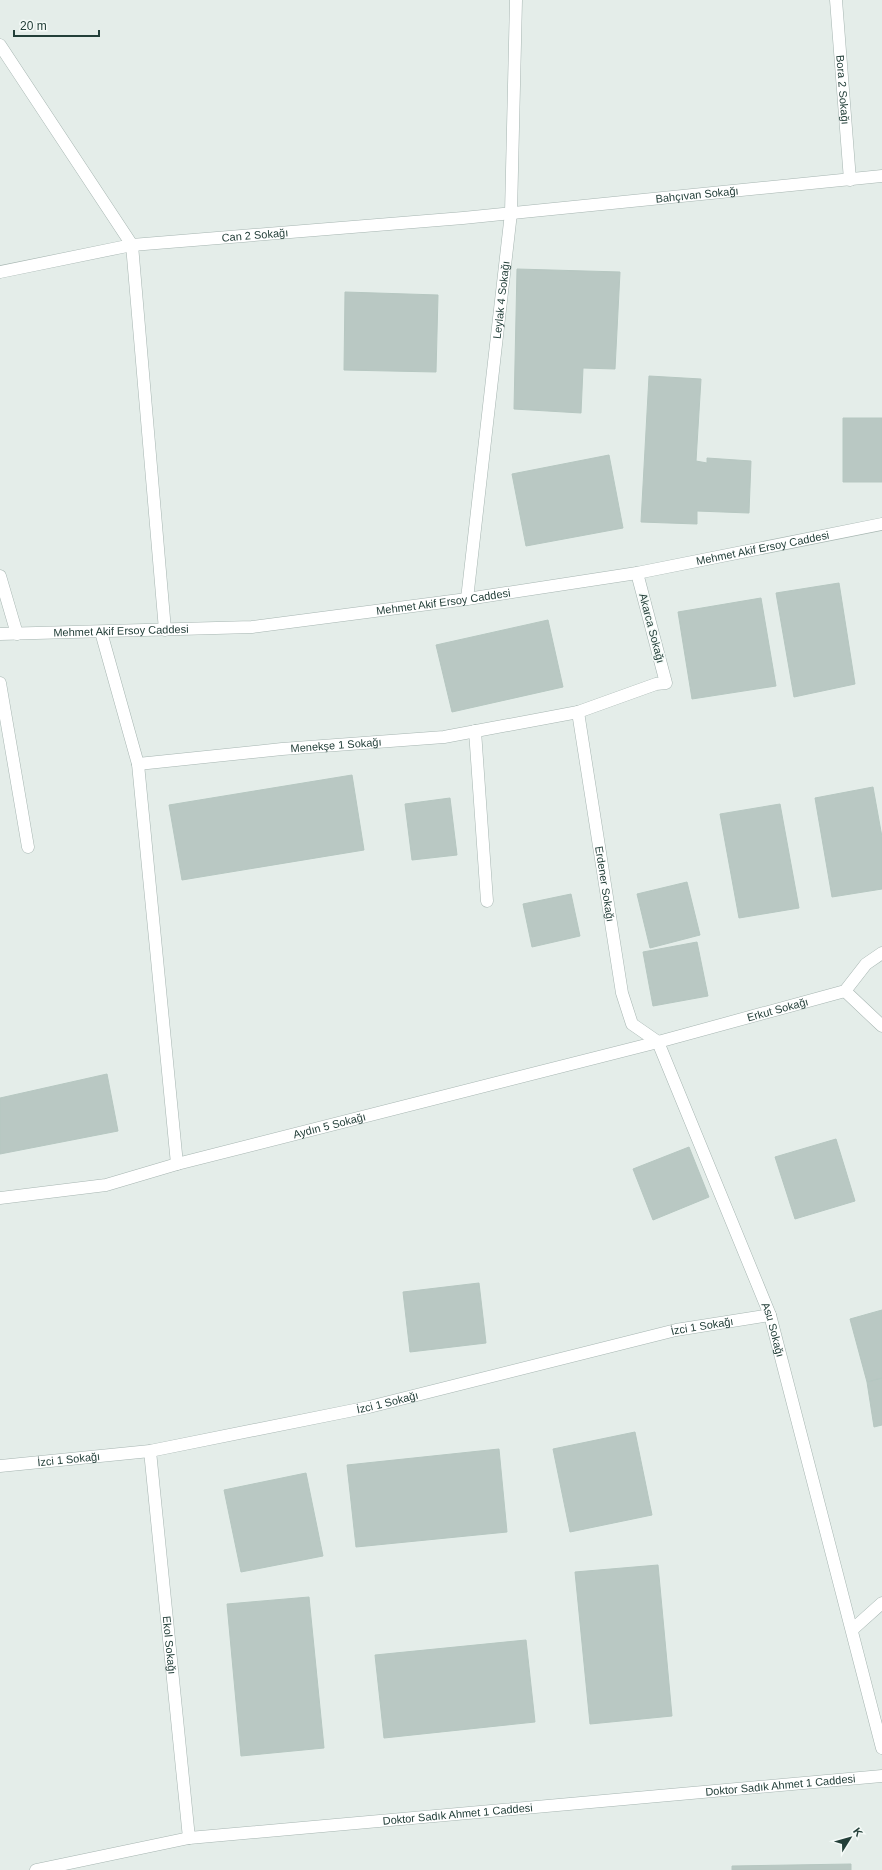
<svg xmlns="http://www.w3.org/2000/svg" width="882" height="1870" viewBox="0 0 882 1870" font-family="Helvetica,sans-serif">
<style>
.building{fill:#b9c8c3;stroke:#b6c7c1}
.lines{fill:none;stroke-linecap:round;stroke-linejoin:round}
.service-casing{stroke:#a6b5b1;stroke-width:13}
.minor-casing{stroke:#a6b5b1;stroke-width:13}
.tertiary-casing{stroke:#a6b5b1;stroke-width:13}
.service{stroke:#fff;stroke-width:12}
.minor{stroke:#fff;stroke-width:12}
.tertiary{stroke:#fff;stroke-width:12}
.labels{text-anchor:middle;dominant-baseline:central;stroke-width:3;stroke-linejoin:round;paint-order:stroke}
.street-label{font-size:11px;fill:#233f39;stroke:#f4faf7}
</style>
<rect width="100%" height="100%" fill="#e4ede9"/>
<!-- building -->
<path class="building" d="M 517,269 L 620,272 L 615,369 L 583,368 L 581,413 L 514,409 Z
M 345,292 L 438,295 L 436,372 L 344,370 Z
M 649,376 L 701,379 L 696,461 L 707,463 L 707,458 L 751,461 L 749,513 L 697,511 L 697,524 L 641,522 Z
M 843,418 L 882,418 L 882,482 L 843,482 Z
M 609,455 L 623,528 L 526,546 L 512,474 Z
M 839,583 L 855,684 L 794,697 L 776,593 Z
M 761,598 L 776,686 L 692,699 L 678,612 Z
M 548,620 L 563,687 L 452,712 L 436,645 Z
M 352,775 L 364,850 L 182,880 L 169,805 Z
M 873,787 L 882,837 L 882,889 L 832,897 L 815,798 Z
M 450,798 L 457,855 L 412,860 L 405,804 Z
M 780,804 L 799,908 L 739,918 L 720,814 Z
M 687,882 L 700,935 L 650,948 L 637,894 Z
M 571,894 L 580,936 L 532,947 L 523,904 Z
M 697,942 L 708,996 L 653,1006 L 643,952 Z
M 107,1074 L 118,1131 L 0,1154 L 0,1098 Z
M 836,1139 L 855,1201 L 795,1219 L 775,1157 Z
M 689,1147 L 709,1197 L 653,1220 L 633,1169 Z
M 479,1283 L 486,1343 L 410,1352 L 403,1292 Z
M 882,1310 L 882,1378 L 867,1382 L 850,1319 Z
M 882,1378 L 882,1425 L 874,1427 L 867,1382 Z
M 635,1432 L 652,1515 L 570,1532 L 553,1449 Z
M 499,1449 L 507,1532 L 356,1547 L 347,1465 Z
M 306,1473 L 323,1556 L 241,1572 L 224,1490 Z
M 658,1565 L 672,1716 L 590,1724 L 575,1572 Z
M 309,1597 L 324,1748 L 241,1756 L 227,1604 Z
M 526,1640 L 535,1722 L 384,1738 L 375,1655 Z
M 851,1864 L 851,1870 L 732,1870 L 732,1866 Z"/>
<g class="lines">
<!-- service casing -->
<g class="service-casing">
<path id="service" d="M 845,991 L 882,1026"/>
</g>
<!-- minor casing -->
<g class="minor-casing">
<g id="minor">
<path id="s1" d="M 836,0 L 850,180"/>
<path d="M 0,45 L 132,245 L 165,630"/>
<path id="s2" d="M 0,272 L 132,245 L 463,218 L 882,176"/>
<path d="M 0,576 L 17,634"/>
<path id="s3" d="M 467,599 L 511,213 L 516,0"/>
<path id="s4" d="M 101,632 L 138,764 L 282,749 L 444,737 L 578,712 L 656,684 L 666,683 L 637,573"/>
<path d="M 0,683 L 28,847"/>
<path id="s5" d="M 578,712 L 622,993 L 632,1024 L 658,1042"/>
<path d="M 475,731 L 487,901"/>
<path d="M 138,764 L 177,1164"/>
<path id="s6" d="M 658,1042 L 770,1315 L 882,1748"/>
<path id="s7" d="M 0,1198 L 106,1185 L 177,1164 L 658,1042 L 845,991 L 866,964 L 882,953"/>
<path id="s8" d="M 150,1451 L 189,1838"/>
<path id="s9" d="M 0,1466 L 150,1451 L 369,1407 L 676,1330 L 770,1315"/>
<path d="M 853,1629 L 882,1603"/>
</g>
</g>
<!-- tertiary casing -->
<g class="tertiary-casing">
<g id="tertiary">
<path id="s10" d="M 0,634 L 252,627 L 467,599 L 637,573 L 882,524"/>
<path id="s11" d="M 36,1870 L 189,1838 L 882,1776"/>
</g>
</g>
<!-- service -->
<use href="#service" class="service"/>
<!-- minor -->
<use href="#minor" class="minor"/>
<!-- tertiary -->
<use href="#tertiary" class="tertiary"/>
</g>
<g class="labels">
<!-- street labels -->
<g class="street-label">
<text stroke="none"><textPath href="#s1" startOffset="90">Bora 2 Sokağı</textPath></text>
<text stroke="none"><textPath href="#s2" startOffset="702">Bahçıvan Sokağı</textPath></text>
<text stroke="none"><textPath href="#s2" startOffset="258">Can 2 Sokağı</textPath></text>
<text stroke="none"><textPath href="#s3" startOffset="301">Leylak 4 Sokağı</textPath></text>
<text stroke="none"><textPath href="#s10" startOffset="769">Mehmet Akif Ersoy Caddesi</textPath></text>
<text stroke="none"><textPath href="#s10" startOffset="445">Mehmet Akif Ersoy Caddesi</textPath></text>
<text transform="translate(652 628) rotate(75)">Akarca Sokağı</text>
<text stroke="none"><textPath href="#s10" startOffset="121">Mehmet Akif Ersoy Caddesi</textPath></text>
<text stroke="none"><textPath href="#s4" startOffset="336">Menekşe 1 Sokağı</textPath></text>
<text stroke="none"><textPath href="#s5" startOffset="174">Erdener Sokağı</textPath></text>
<text stroke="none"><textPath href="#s7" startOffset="801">Erkut Sokağı</textPath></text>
<text stroke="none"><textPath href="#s7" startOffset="338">Aydın 5 Sokağı</textPath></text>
<text stroke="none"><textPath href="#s9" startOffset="717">İzci 1 Sokağı</textPath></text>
<text stroke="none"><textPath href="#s6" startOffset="310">Asu Sokağı</textPath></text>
<text stroke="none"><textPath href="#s9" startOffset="393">İzci 1 Sokağı</textPath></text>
<text stroke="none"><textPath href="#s9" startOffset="69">İzci 1 Sokağı</textPath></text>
<text stroke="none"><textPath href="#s8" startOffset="195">Ekol Sokağı</textPath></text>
<text stroke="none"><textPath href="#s11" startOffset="750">Doktor Sadık Ahmet 1 Caddesi</textPath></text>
<text stroke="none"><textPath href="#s11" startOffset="426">Doktor Sadık Ahmet 1 Caddesi</textPath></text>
</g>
</g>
<!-- north arrow -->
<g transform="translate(850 1838) rotate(53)" stroke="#f4faf7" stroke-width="3" paint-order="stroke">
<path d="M0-3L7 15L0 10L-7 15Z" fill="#233f39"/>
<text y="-6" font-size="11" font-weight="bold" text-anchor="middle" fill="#233f39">K</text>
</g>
<!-- scale -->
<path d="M14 30v6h85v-6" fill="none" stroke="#233f39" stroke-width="2"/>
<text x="20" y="30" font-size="12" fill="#233f39" stroke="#f4faf7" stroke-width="3" paint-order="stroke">20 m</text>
</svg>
